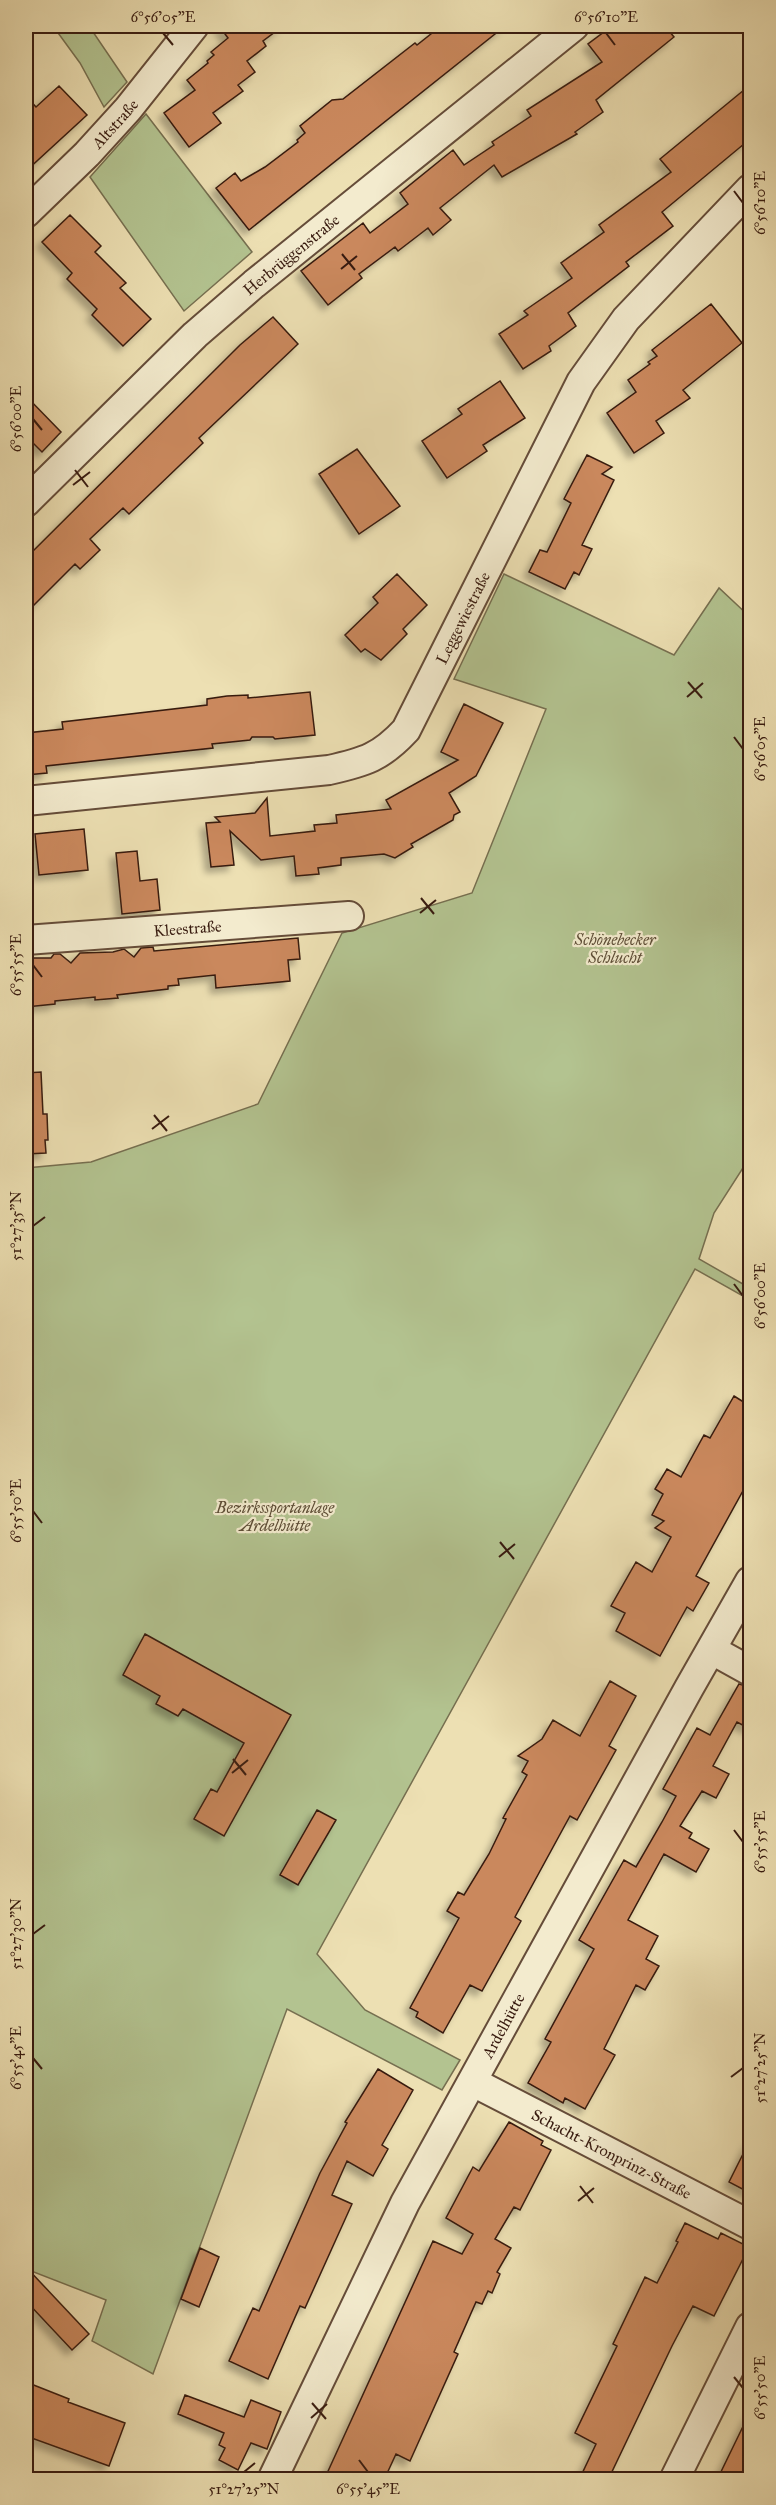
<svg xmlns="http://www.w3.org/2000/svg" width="776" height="2505" viewBox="0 0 776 2505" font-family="'IM FELL Great Primer',serif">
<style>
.green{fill:#b3c390;stroke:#766f50;stroke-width:1.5}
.building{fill:#ca885d;stroke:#381b10;stroke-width:1.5;filter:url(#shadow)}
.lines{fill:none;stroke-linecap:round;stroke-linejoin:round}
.minor-casing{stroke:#654c39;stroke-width:32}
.minor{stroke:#f3ebce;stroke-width:28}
.ticks{fill:none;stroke:#381b10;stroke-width:2}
.labels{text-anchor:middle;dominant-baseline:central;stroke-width:4.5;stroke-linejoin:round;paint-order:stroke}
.street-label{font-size:16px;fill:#381b10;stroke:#f3ebce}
.park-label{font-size:16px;font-style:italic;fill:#5d4d36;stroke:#f3ebce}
.neatline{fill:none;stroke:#381b10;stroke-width:2}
.ticks-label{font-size:15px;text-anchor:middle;fill:#381b10}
</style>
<defs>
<filter id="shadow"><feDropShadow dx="-5.5" dy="5.5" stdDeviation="3" flood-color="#0004"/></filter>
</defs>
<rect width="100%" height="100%" fill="#ede0b3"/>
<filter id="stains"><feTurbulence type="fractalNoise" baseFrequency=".00333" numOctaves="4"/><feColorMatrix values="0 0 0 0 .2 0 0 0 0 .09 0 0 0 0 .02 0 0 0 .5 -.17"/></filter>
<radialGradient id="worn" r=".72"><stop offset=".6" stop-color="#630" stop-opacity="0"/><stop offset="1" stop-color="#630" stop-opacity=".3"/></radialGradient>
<!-- green -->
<path class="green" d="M 53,26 L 89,26 L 127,82 L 104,107 L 80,63 Z
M 146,114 L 252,252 L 184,311 L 90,177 Z
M 504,574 L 674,655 L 719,588 L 750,617 L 750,1157 L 714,1213 L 699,1259 L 750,1288 L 750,1300 L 695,1269 L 317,1954 L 365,2010 L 460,2060 L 442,2090 L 287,2009 L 153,2374 L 92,2341 L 106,2300 L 26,2269 L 26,1168 L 91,1162 L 258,1104 L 342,933 L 472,893 L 546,709 L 454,679 Z"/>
<!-- building -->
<path class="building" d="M 219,26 L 283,26 L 263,41 L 266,46 L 247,61 L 255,72 L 238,85 L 243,91 L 213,113 L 221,123 L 189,147 L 164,113 L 195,90 L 187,80 L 208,63 L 207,61 L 214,55 L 211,52 L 228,38 Z
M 441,26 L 505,26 L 249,230 L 216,188 L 235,173 L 241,181 L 265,167 L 298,142 L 297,140 L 305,133 L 300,126 L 332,100 L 343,99 L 415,43 L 417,45 Z
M 612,26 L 665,26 L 674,37 L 596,100 L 603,112 L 575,132 L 577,134 L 502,177 L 494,165 L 440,208 L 451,220 L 433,235 L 428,228 L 398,251 L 395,247 L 359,274 L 362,278 L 328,305 L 301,271 L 363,223 L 370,233 L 408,204 L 400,193 L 453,150 L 464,165 L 494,145 L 492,142 L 531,116 L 527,110 L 602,62 L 588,44 Z
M 750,85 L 750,139 L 662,212 L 673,226 L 626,262 L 629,266 L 568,313 L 576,326 L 549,346 L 551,351 L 523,369 L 499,334 L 528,315 L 524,311 L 572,278 L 561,263 L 604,232 L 599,225 L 671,172 L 660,159 Z
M 59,86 L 87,115 L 26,171 L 26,96 L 36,107 Z
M 70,215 L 101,246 L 95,252 L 126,283 L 120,288 L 151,319 L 123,346 L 92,315 L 97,309 L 67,279 L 72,273 L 42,242 Z
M 711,304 L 742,343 L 683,390 L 690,398 L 656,421 L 664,433 L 634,453 L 607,413 L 636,392 L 628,380 L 650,364 L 648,362 L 657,356 L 652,350 Z
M 273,317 L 298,344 L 199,438 L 203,443 L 129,514 L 123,508 L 90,539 L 100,550 L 80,569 L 75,564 L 26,613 L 26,558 L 240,345 Z
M 500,381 L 525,418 L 483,445 L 487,451 L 447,478 L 422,441 L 462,414 L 458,409 Z
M 26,396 L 61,432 L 42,452 L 26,436 Z
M 357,449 L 400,506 L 359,534 L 319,474 Z
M 587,455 L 612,467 L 602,474 L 614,480 L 582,545 L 592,549 L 579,575 L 574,572 L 565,589 L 529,572 L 540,550 L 547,552 L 571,503 L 564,499 Z
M 397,574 L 427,605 L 403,629 L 407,634 L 381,660 L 365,649 L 361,652 L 345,635 L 378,603 L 373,597 Z
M 310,692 L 315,735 L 275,739 L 273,737 L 252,737 L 250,740 L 212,744 L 213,748 L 46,766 L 47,773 L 26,775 L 26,733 L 63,729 L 62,722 L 207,705 L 207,699 L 227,696 L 248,695 L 248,698 Z
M 464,704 L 503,723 L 476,776 L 449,793 L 460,812 L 454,815 L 453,820 L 411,844 L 413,847 L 395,858 L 384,854 L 341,858 L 341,865 L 318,868 L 319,874 L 296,876 L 294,856 L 261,860 L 230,831 L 234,865 L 211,867 L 206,823 L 220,822 L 215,817 L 255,813 L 267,798 L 270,836 L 315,831 L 314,825 L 337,823 L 336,815 L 391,809 L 386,800 L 458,760 L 441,752 Z
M 84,829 L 88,870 L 39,875 L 35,834 Z
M 137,851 L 140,881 L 157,879 L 160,910 L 122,914 L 116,853 Z
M 298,938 L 300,959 L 288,960 L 290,981 L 216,988 L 215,975 L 178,979 L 179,985 L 168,986 L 168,989 L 117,995 L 118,998 L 95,1000 L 95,997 L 55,1001 L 55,1004 L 26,1007 L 26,958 L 51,958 L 54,954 L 60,954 L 71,963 L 80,953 L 113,952 L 124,949 L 134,957 L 141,948 L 153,947 L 154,951 Z
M 41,1072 L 43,1114 L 47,1114 L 48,1140 L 45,1140 L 46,1153 L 26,1154 L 26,1073 Z
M 734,1396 L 750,1406 L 750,1478 L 696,1576 L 709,1583 L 693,1611 L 687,1607 L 660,1656 L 616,1631 L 625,1613 L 611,1606 L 636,1562 L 652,1572 L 671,1537 L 655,1528 L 664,1521 L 652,1515 L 663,1494 L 655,1489 L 667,1469 L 681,1477 L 704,1435 L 710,1438 Z
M 145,1634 L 291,1715 L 224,1836 L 194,1819 L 211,1789 L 217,1792 L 244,1743 L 183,1709 L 178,1716 L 156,1704 L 160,1696 L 123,1675 Z
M 610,1681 L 636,1696 L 609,1746 L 616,1750 L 577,1820 L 570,1816 L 515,1917 L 521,1921 L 482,1991 L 470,1985 L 443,2033 L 416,2017 L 418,2012 L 410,2008 L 459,1918 L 447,1911 L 458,1892 L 464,1895 L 489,1854 L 506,1819 L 503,1818 L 527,1775 L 522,1772 L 528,1761 L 518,1756 L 542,1739 L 553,1720 L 580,1736 Z
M 739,1684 L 750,1687 L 750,1729 L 737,1722 L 713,1766 L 729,1774 L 716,1798 L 702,1791 L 680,1826 L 692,1833 L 689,1838 L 709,1849 L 696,1872 L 664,1854 L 628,1920 L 658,1936 L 646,1959 L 659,1966 L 645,1990 L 636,1985 L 604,2049 L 615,2055 L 585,2109 L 565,2098 L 563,2103 L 528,2083 L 551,2042 L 545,2039 L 594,1949 L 579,1940 L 624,1860 L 636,1867 L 662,1822 L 676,1796 L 663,1789 L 697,1728 L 710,1735 Z
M 317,1810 L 336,1820 L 298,1885 L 280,1875 Z
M 378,2069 L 413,2090 L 382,2145 L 388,2149 L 373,2176 L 347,2161 L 332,2195 L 352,2204 L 305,2308 L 300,2306 L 268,2379 L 229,2361 L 253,2308 L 259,2311 L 320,2173 L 347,2123 L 345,2122 Z
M 509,2122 L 543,2141 L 541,2145 L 551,2150 L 520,2210 L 514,2207 L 495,2239 L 511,2248 L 497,2272 L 500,2274 L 492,2293 L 488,2291 L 482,2304 L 476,2302 L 454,2352 L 458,2354 L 410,2461 L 396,2454 L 384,2480 L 324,2480 L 433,2241 L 462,2254 L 473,2234 L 446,2218 L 473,2167 L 479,2171 Z
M 750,2140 L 750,2193 L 729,2182 Z
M 685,2223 L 718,2239 L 721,2233 L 749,2247 L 714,2316 L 693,2306 L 672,2346 L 608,2480 L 579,2480 L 596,2444 L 575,2433 L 617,2346 L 613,2344 L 645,2277 L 657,2283 L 678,2242 L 676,2241 Z
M 200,2248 L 219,2257 L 199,2307 L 181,2299 Z
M 26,2267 L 89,2334 L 72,2350 L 26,2301 Z
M 26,2382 L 69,2399 L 68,2402 L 125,2423 L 109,2466 L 26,2436 Z
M 185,2395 L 244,2417 L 251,2400 L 281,2412 L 267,2449 L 251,2443 L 238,2470 L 219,2460 L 225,2448 L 219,2445 L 224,2433 L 178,2414 Z
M 750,2412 L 750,2480 L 717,2480 Z"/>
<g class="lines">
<!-- minor casing -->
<g class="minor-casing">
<g id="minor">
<path id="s1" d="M 26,213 L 87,154 L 128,109 L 194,26"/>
<path id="s2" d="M 26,502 L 195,335 L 254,284 L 574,26"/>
<path id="s3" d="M 26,801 L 329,770 C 365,762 381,757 406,730 L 581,382 L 626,319 L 750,189"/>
<path id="s4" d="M 26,940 L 349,916"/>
<path d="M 712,1650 L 750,1671"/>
<path id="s5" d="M 473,2082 L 750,2225"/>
<path id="s6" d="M 272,2480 L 405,2203 L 689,1688 L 750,1581"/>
<path d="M 674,2480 L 750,2327"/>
</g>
</g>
<!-- minor -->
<use href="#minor" class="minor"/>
</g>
<!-- ticks -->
<path class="ticks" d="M 163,33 L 173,45M 606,33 L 615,45M 734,191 L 743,203M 342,254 L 355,270M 341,269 L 357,256M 33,419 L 42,430M 75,470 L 88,487M 73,485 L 90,472M 688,682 L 702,698M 687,697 L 703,683M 734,737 L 743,749M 421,898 L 434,914M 420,913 L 436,900M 33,965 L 42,977M 154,1115 L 167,1131M 152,1129 L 169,1116M 33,1226 L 45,1217M 734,1284 L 743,1296M 33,1511 L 42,1523M 500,1542 L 514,1559M 499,1557 L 515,1544M 233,1759 L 246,1775M 232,1773 L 248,1760M 734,1830 L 743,1842M 33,1934 L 45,1925M 33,2058 L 42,2069M 731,2077 L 743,2068M 580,2186 L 593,2203M 578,2201 L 594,2188M 734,2377 L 743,2388M 312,2403 L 326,2419M 311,2418 L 327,2404M 359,2460 L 368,2472M 244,2472 L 255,2463"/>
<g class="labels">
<!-- street labels -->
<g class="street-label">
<text stroke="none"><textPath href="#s1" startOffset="126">Altstraße</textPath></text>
<text stroke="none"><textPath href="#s2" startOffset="363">Herbrüggenstraße</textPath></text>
<text stroke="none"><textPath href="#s3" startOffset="519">Leggewiestraße</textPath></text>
<text stroke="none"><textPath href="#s4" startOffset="162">Kleestraße</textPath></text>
<text stroke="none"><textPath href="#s6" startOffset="510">Ardelhütte</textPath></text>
<text stroke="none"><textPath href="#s5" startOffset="156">Schacht-Kronprinz-Straße</textPath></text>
</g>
<!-- park labels -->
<g class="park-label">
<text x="615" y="939">Schönebecker<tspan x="615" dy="18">Schlucht</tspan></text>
<text x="275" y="1507">Bezirkssportanlage<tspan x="275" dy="18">Ardelhütte</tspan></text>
</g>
</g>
<!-- margin -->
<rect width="776" height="2505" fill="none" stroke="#ede0b3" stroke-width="66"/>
<rect x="33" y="33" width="710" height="2439" class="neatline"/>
<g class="ticks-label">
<text x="163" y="22">6°56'05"E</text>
<text x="606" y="22">6°56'10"E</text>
<text transform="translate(760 203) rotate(-90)" y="5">6°56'10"E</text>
<text transform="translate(16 419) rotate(-90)" y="5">6°56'00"E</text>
<text transform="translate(760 749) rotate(-90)" y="5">6°56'05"E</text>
<text transform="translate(16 965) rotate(-90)" y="5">6°55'55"E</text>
<text transform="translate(16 1226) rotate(-90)" y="5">51°27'35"N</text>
<text transform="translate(760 1296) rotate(-90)" y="5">6°56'00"E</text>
<text transform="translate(16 1511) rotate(-90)" y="5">6°55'50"E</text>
<text transform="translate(760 1842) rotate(-90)" y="5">6°55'55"E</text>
<text transform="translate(16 1934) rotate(-90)" y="5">51°27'30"N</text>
<text transform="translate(16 2058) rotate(-90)" y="5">6°55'45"E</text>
<text transform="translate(760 2068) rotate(-90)" y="5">51°27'25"N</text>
<text transform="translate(760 2388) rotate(-90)" y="5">6°55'50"E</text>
<text x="244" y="2494">51°27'25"N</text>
<text x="368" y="2494">6°55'45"E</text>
</g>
<rect width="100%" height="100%" filter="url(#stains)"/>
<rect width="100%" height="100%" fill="url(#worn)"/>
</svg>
